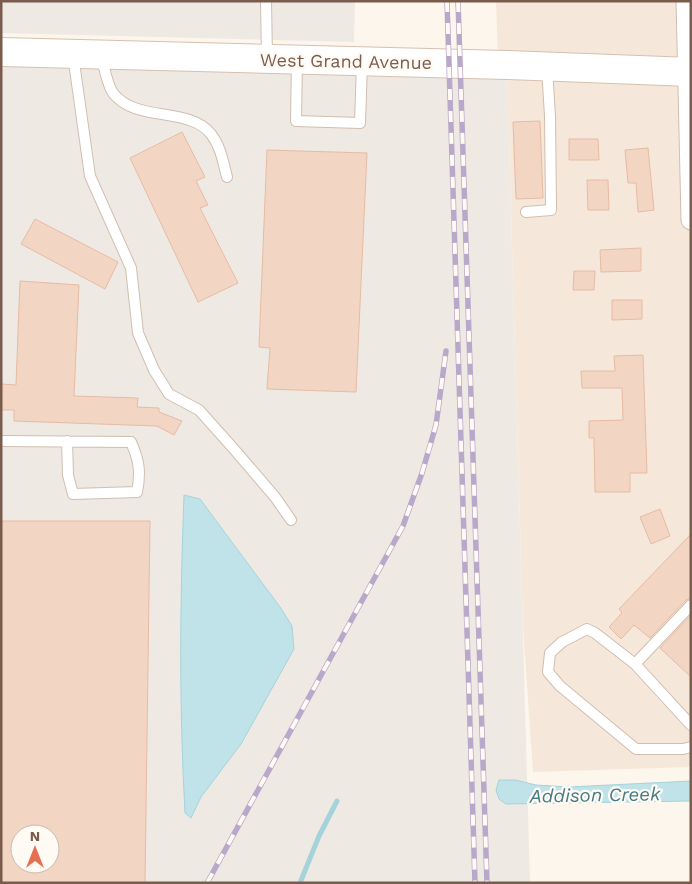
<svg xmlns="http://www.w3.org/2000/svg" width="692" height="884" viewBox="0 0 692 884" font-family="'Work Sans',sans-serif">
<style>
.residential{fill:#f5e8da}
.industrial{fill:#efe9e4;fill-rule:evenodd}
.water{fill:#bfe3e8;stroke:#a5d3da}
.lines{fill:none;stroke-linecap:round;stroke-linejoin:round}
.stream{stroke:#a5d3da;stroke-width:5}
.building{fill:#f3d5c3;stroke:#e6bba3;fill-rule:evenodd}
.lane-casing{stroke:#d1beb0;stroke-width:12}
.street-casing{stroke:#d1beb0;stroke-width:21}
.secondary-casing{stroke:#d6c0b0;stroke-width:30}
.lane{stroke:#fff;stroke-width:10}
.street{stroke:#fff;stroke-width:19}
.secondary{stroke:#fff;stroke-width:28}
.rail-casing{stroke:#b9a8c9;stroke-width:5.5}
.rail{stroke:#fffaf3;stroke-width:4;stroke-dasharray:11;stroke-linecap:butt}
.labels{text-anchor:middle;dominant-baseline:central;stroke-width:4.5;stroke-linejoin:round;paint-order:stroke}
.street-label{font-size:18px;fill:#7a5c4d;stroke:#fffaf3}
.water-label{font-size:19px;font-style:italic;fill:#437c86;stroke:#fffaf3}
</style>
<rect width="100%" height="100%" fill="#fdf6ec"/>
<!-- residential -->
<path class="residential" d="M 496,1 L 691,1 L 691,66 L 498,60 Z
M 507,71 L 691,82 L 691,767 L 533,772 L 523,628 Z"/>
<!-- industrial -->
<path class="industrial" d="M 1,1 L 355,1 L 354,42 L 1,33 Z
M 1,52 L 507,71 L 530,883 L 1,883 ZM 20,834 L 50,834 L 50,864 L 20,864 Z"/>
<!-- water -->
<path class="water" d="M 184,495 L 200,499 L 280,607 L 292,626 L 294,649 L 241,744 L 201,797 L 191,818 L 185,813 C 179,707 180,601 184,495 Z
M 499,780 L 515,780 L 536,785 L 569,787 L 691,781 L 691,801 L 506,804 L 499,799 L 496,790 Z"/>
<g class="lines">
<!-- stream -->
<path class="stream" d="M 300,883 L 319,836 L 337,801"/>
</g>
<!-- building -->
<path class="building" d="M 540,121 L 543,198 L 516,199 L 513,122 Z
M 182,132 L 205,177 L 196,181 L 208,205 L 200,208 L 238,283 L 198,302 L 130,158 Z
M 569,139 L 598,139 L 599,160 L 569,160 Z
M 648,148 L 654,210 L 638,212 L 636,183 L 628,183 L 625,150 Z
M 267,150 L 367,153 L 356,392 L 267,389 L 270,348 L 259,347 Z
M 587,180 L 608,180 L 609,210 L 588,210 Z
M 35,219 L 118,262 L 105,289 L 21,244 Z
M 641,248 L 641,271 L 601,272 L 600,250 Z
M 574,271 L 595,271 L 594,290 L 573,290 Z
M 20,281 L 79,285 L 74,396 L 138,398 L 137,407 L 159,408 L 159,412 L 182,421 L 174,435 L 157,426 L 14,421 L 14,410 L 1,410 L 1,384 L 16,385 Z
M 612,300 L 642,300 L 642,319 L 612,320 Z
M 643,355 L 647,473 L 630,473 L 630,492 L 595,492 L 594,438 L 589,438 L 589,421 L 623,420 L 622,388 L 582,388 L 581,371 L 615,371 L 614,356 Z
M 660,509 L 670,536 L 651,544 L 640,517 Z
M 1,521 L 150,521 L 145,883 L 1,883 ZM 20,834 L 50,834 L 50,864 L 20,864 Z
M 691,534 L 691,598 L 686,600 L 650,638 L 634,625 L 621,639 L 609,627 L 622,613 L 619,609 Z
M 691,615 L 691,677 L 660,648 Z"/>
<g class="lines">
<!-- lane casing -->
<g class="lane-casing">
<path id="lane" d="M 266,1 L 267,58
M 73,55 L 90,176 L 131,268 L 138,333 L 154,370 L 169,394 L 199,410 L 233,448 L 275,497 L 291,520
M 101,56 C 104,65 107,85 113,93 C 136,123 189,106 211,134 C 221,147 223,162 227,177
M 297,61 L 296,121 L 360,123 L 362,63
M 526,212 L 551,210 L 550,116 L 547,68
M 1,441 L 131,442 C 139,460 141,472 137,492 L 73,494 L 68,475 L 67,441
M 691,605 L 635,664 L 691,725
M 635,664 L 595,633 L 587,629 L 562,642 L 550,653 L 548,672 L 560,686 L 636,749 L 683,749 L 691,747"/>
</g>
<!-- street casing -->
<g class="street-casing">
<path id="street" d="M 686,1 L 691,220"/>
</g>
<!-- secondary casing -->
<g class="secondary-casing">
<path id="secondary" d="M 1,52 L 507,65 L 691,72"/>
</g>
<!-- lane -->
<use href="#lane" class="lane"/>
<!-- street -->
<use href="#street" class="street"/>
<!-- secondary -->
<use href="#secondary" class="secondary"/>
<!-- rail casing -->
<g class="rail-casing">
<path id="rail" d="M 447,1 L 475,883
M 458,1 L 487,883
M 207,883 L 403,526 L 422,473 L 436,425 L 446,351"/>
</g>
<!-- rail -->
<use href="#rail" class="rail"/>
</g>
<g class="labels">
<!-- street labels -->
<g class="street-label">
<text transform="translate(346 61) rotate(1)">West Grand Avenue</text>
</g>
<!-- water labels -->
<g class="water-label">
<text transform="translate(595 795) rotate(-1)">Addison Creek</text>
</g>
</g>
<!-- border -->
<rect width="692" height="884" fill="none" stroke="#7a5c4d" stroke-width="5"/>
<!-- north arrow -->
<g transform="translate(35 849)"><circle r="24" fill="#fffaf3" stroke="#cabbb1"/>
<path d="M0-4L9 19L0 12L-9 19Z" fill="#e76f51"/>
<text y="-8" font-size="14" font-weight="bold" text-anchor="middle" fill="#7a5c4d">N</text>
</g>
</svg>
